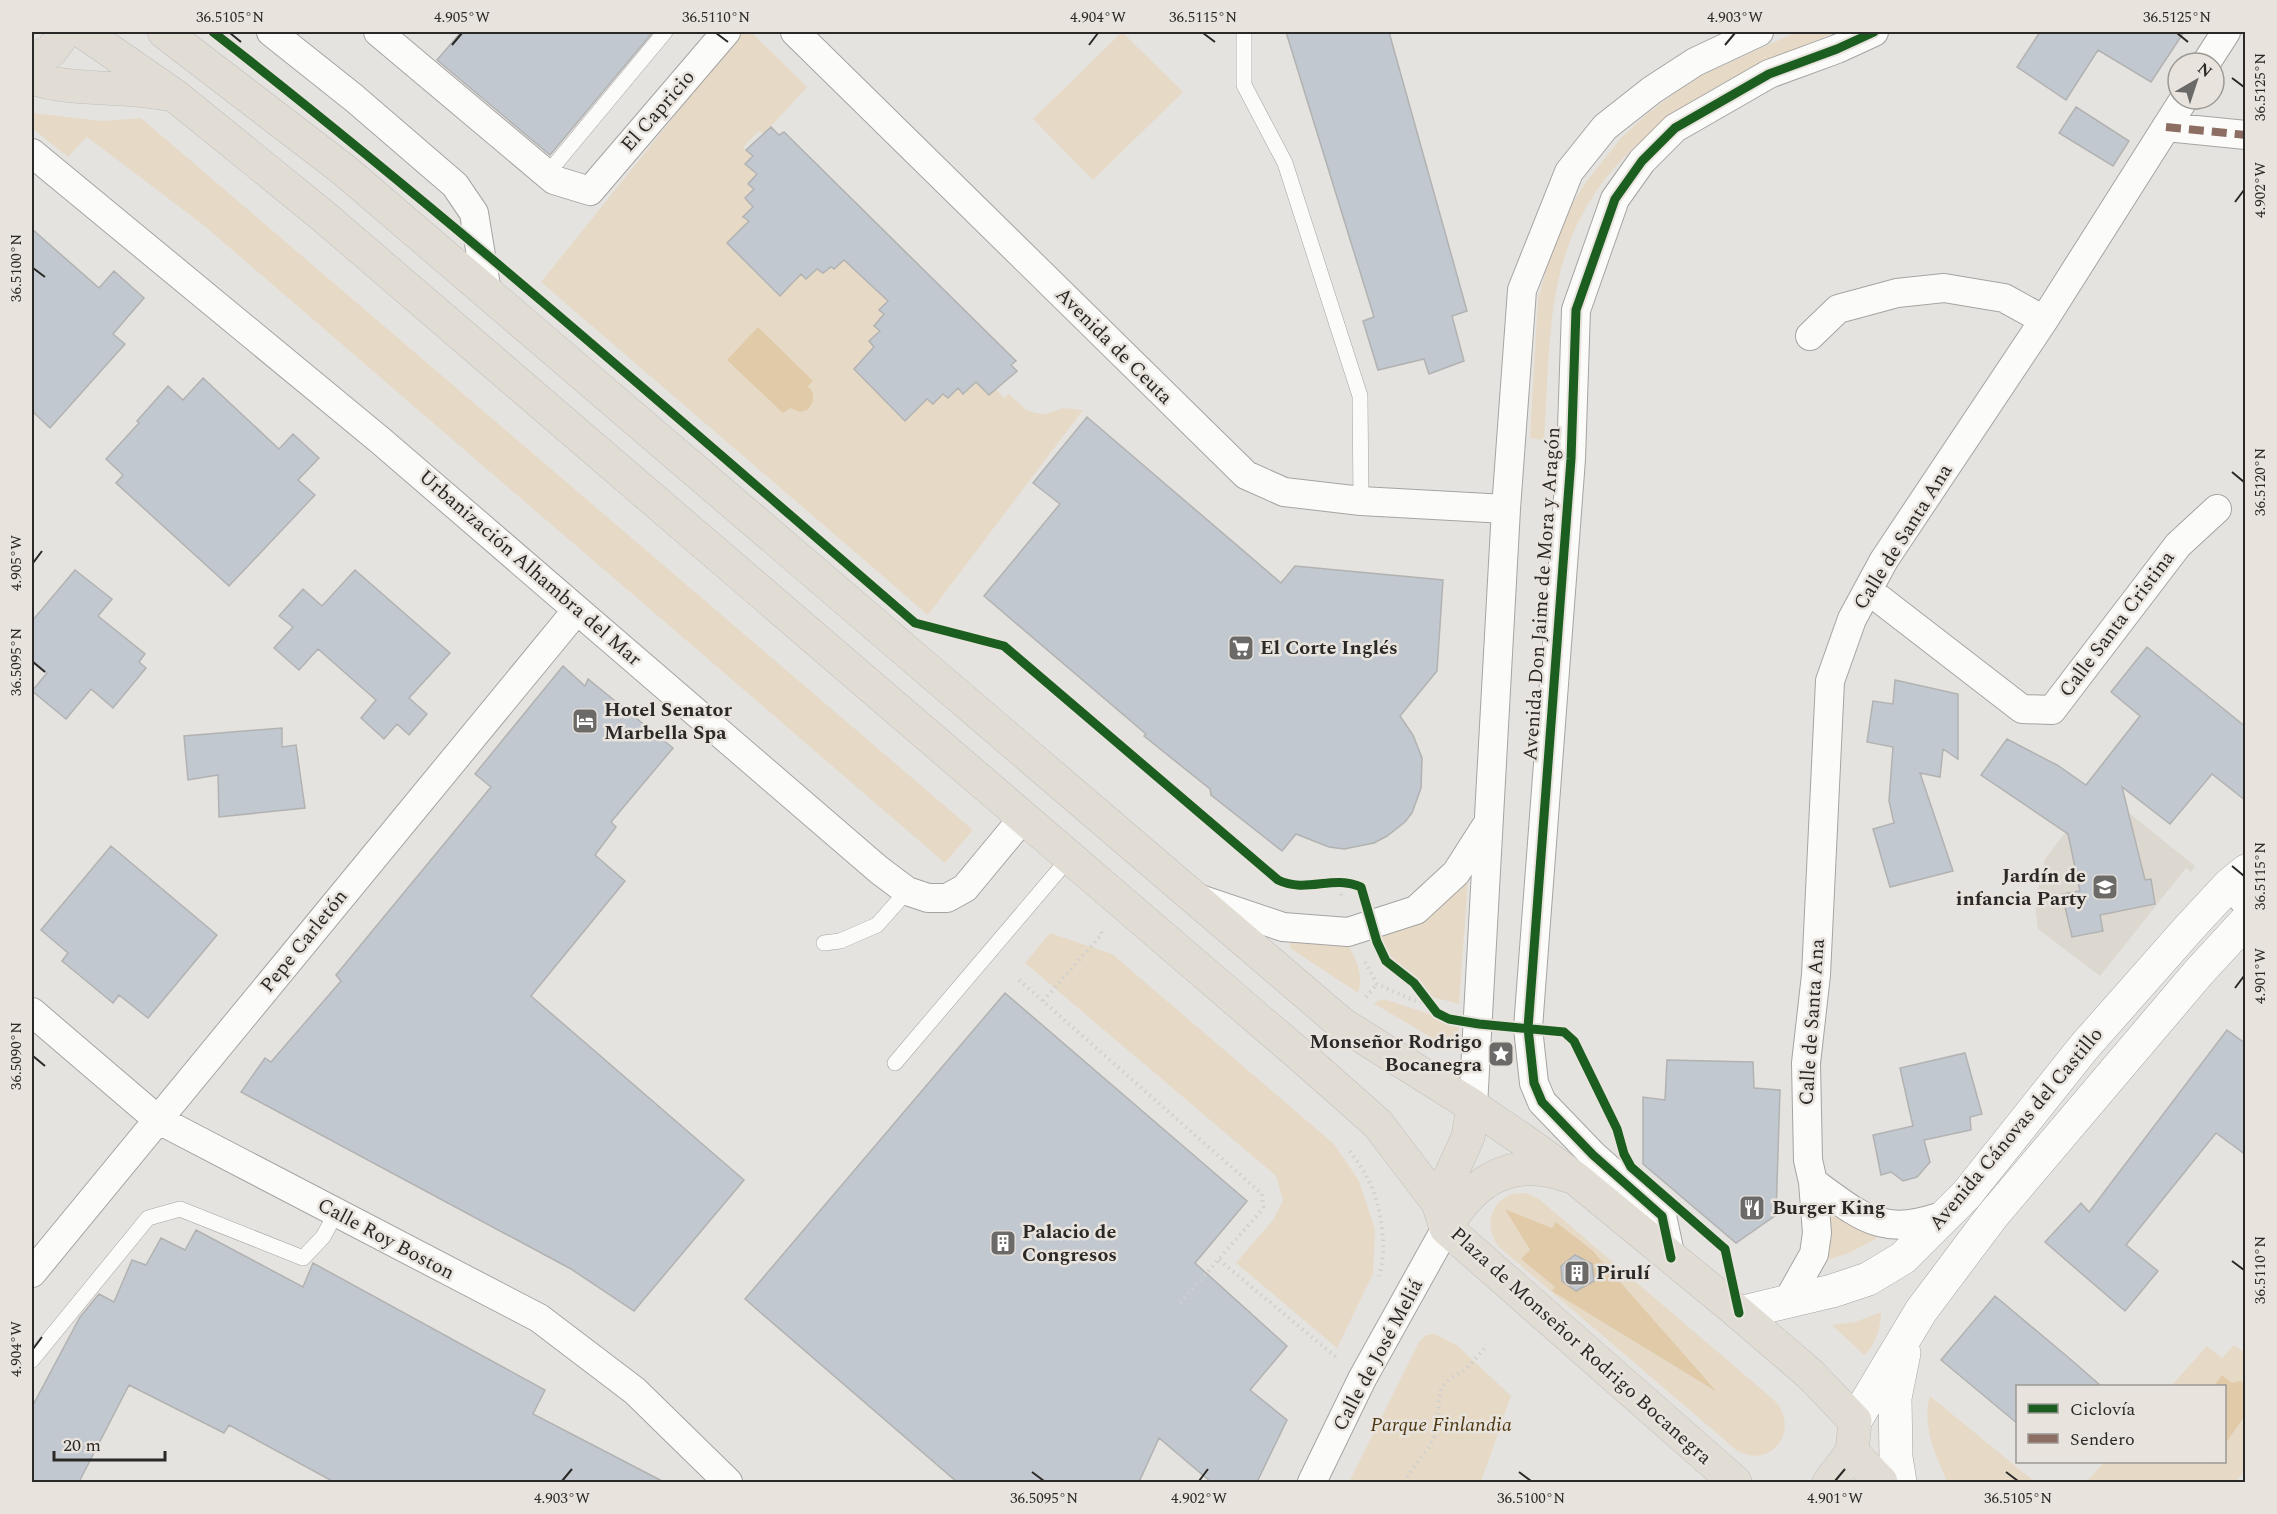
<svg xmlns="http://www.w3.org/2000/svg" width="2277" height="1514" viewBox="0 0 2277 1514" font-family="Spectral,serif">
<style>
.built{fill:#ddd8cf}
.green{fill:#e6dac7;fill-rule:evenodd}
.water{fill:#e0caa8;fill-rule:evenodd}
.building{fill:#c2c8cf;stroke:#b1b2b1;stroke-width:1.5}
.lines{fill:none;stroke-linecap:round;stroke-linejoin:round}
.lane-casing{stroke:#a6a4a2;stroke-width:16}
.street-casing{stroke:#a6a4a2;stroke-width:30}
.secondary-casing{stroke:#a6a4a2;stroke-width:34}
.primary-casing{stroke:#bfbebc;stroke-width:34}
.path{stroke:#d0cfce;stroke-width:4;stroke-dasharray:1.5 4.5;stroke-linecap:butt}
.lane{stroke:#fbfbfa;stroke-width:15}
.street{stroke:#fbfbfa;stroke-width:28}
.secondary{stroke:#fbfbfa;stroke-width:33}
.primary{stroke:#e2ddd4;stroke-width:33}
.quiet{stroke:#8d6e63;stroke-width:8;stroke-dasharray:15 8;stroke-linecap:butt}
.cycleway-casing{stroke:#e8e3dd;stroke-width:13}
.cycleway{stroke:#1b5e20;stroke-width:9}
.ticks{fill:none;stroke:#2b2927;stroke-width:2}
.labels{text-anchor:middle;dominant-baseline:central;stroke-width:5;stroke-linejoin:round;paint-order:stroke}
.street-label{font-size:20px;fill:#2b2927;stroke:#e8e3dd}
.poi-label{font-size:20px;font-weight:bold;fill:#2b2927;stroke:#e8e3dd;text-anchor:start}
.park-label{font-size:20px;font-style:italic;fill:#4d3812;stroke:#e8e3dd}
.neatline{fill:none;stroke:#2b2927;stroke-width:2}
.ticks-label{font-size:15px;text-anchor:middle;fill:#2b2927}
</style>
<rect width="100%" height="100%" fill="#e5e3e0"/>
<!-- built -->
<path class="built" d="M 2099,789 L 2195,866 L 2191,872 L 2186,868 L 2100,976 L 2038,929 L 2035,904 L 2045,859 Z"/>
<!-- green -->
<path class="green" d="M 742,32 L 751,32 L 807,87 L 764,134 L 759,131 L 743,147 L 753,156 L 746,164 L 757,174 L 748,184 L 754,189 L 745,198 L 753,207 L 744,216 L 749,221 L 727,244 L 779,296 L 801,274 L 806,278 L 817,269 L 824,273 L 844,260 L 888,301 L 879,310 L 884,314 L 874,326 L 880,331 L 870,341 L 874,347 L 854,369 L 905,421 L 927,399 L 933,404 L 943,394 L 958,388 L 963,394 L 976,382 L 996,389 L 1004,398 L 1009,394 L 1026,410 L 1036,413 L 1045,414 L 1063,408 L 1083,410 L 928,615 L 541,282 Z
M 1122,32 L 1183,92 L 1093,180 L 1033,119 Z
M 1797,32 L 1836,32 C 1715,87 1590,136 1558,282 C 1547,333 1548,388 1544,440 L 1530,438 L 1538,299 L 1556,235 L 1568,210 L 1586,182 L 1621,138 L 1647,114 L 1676,92 L 1704,74 Z
M 32,113 L 103,121 L 141,118 L 973,830 L 945,863 L 202,224 L 87,137 L 68,157 L 32,128 Z
M 1468,880 L 1459,1004 L 1428,996 L 1413,977 L 1393,962 L 1379,936 L 1401,929 Z
M 1050,933 L 1112,954 L 1334,1144 L 1359,1181 L 1375,1229 L 1373,1274 L 1337,1348 L 1236,1263 L 1273,1220 L 1283,1200 L 1276,1176 L 1025,963 Z
M 1290,940 L 1347,943 C 1356,960 1364,973 1358,993 L 1290,948 Z
M 1384,999 L 1460,1024 L 1455,1046 L 1446,1046 L 1373,1003 Z
M 1527,1193 L 1539,1199 L 1775,1401 C 1802,1431 1769,1472 1735,1449 L 1499,1247 C 1486,1231 1487,1206 1508,1196 C 1514,1193 1521,1193 1527,1193 ZM 1506,1209 L 1552,1228 L 1556,1222 L 1592,1250 L 1715,1391 L 1553,1291 L 1555,1287 L 1521,1259 L 1530,1251 Z
M 1826,1204 L 1875,1235 L 1876,1239 L 1849,1253 L 1827,1260 L 1830,1236 Z
M 1881,1312 C 1881,1326 1876,1346 1864,1355 L 1832,1325 L 1855,1322 Z
M 1435,1334 L 1458,1346 L 1511,1396 L 1481,1482 L 1349,1482 L 1419,1342 L 1426,1335 Z
M 2234,1345 L 2245,1353 L 2245,1384 L 2243,1382 L 2232,1384 L 2222,1376 L 2214,1386 L 2171,1386 L 2207,1346 L 2222,1358 Z
M 1930,1396 L 2035,1482 L 1947,1482 C 1936,1456 1921,1425 1930,1396 Z
M 2245,1416 L 2245,1470 L 2236,1482 L 2083,1482 L 2088,1480 L 2104,1462 L 2204,1462 L 2208,1465 L 2211,1462 L 2224,1462 L 2225,1444 Z"/>
<!-- water -->
<path class="water" d="M 758,327 L 813,381 L 808,386 C 816,394 814,403 807,410 L 800,412 L 790,408 L 783,413 L 727,360 Z
M 1505,1209 L 1552,1228 L 1556,1222 L 1592,1250 L 1717,1392 L 1552,1291 L 1555,1287 L 1521,1259 L 1530,1250 ZM 1575,1255 L 1592,1264 L 1576,1290 L 1562,1281 L 1561,1266 Z
M 2222,1375 L 2232,1383 L 2240,1381 L 2246,1384 L 2245,1416 L 2225,1444 L 2224,1386 L 2214,1386 Z"/>
<!-- building -->
<path class="building" d="M 461,32 L 653,32 L 550,155 L 437,60 Z
M 1286,32 L 1389,32 L 1467,311 L 1452,316 L 1464,361 L 1429,374 L 1424,359 L 1378,370 L 1363,321 L 1374,317 Z
M 2040,32 L 2184,32 L 2151,82 L 2098,50 L 2066,100 L 2017,67 Z
M 2076,107 L 2129,141 L 2113,166 L 2059,133 Z
M 771,127 L 779,135 L 784,132 L 1016,361 L 1011,365 L 1017,371 L 989,395 L 976,382 L 963,394 L 958,388 L 948,398 L 943,394 L 933,404 L 927,399 L 905,421 L 854,369 L 874,347 L 869,341 L 880,331 L 874,326 L 884,314 L 879,310 L 888,301 L 844,260 L 834,269 L 831,267 L 823,273 L 817,269 L 806,279 L 801,274 L 780,296 L 727,243 L 749,221 L 743,217 L 753,207 L 745,198 L 754,189 L 748,184 L 757,174 L 745,164 L 753,156 L 746,150 Z
M 32,229 L 99,288 L 114,271 L 144,298 L 113,334 L 125,344 L 50,428 L 32,411 Z
M 203,378 L 279,449 L 293,434 L 319,458 L 298,480 L 315,495 L 229,586 L 116,483 L 123,475 L 106,459 L 139,423 L 137,421 L 168,386 L 183,400 Z
M 1087,417 L 1281,583 L 1295,566 L 1443,580 L 1437,671 L 1400,716 L 1413,735 L 1422,758 L 1421,788 L 1412,813 L 1405,822 L 1387,836 L 1374,843 L 1344,849 L 1329,847 L 1296,834 L 1282,851 L 1211,795 L 1210,789 L 1144,736 L 1146,734 L 984,596 L 1060,504 L 1033,483 Z
M 75,570 L 112,599 L 98,616 L 145,654 L 139,662 L 146,668 L 113,708 L 91,689 L 66,719 L 32,691 L 47,673 L 32,660 L 32,621 Z
M 355,570 L 450,653 L 409,698 L 427,714 L 409,735 L 397,724 L 384,739 L 361,718 L 376,700 L 318,649 L 299,670 L 274,648 L 293,627 L 279,616 L 303,589 L 322,606 Z
M 2147,647 L 2246,727 L 2246,801 L 2212,774 L 2170,824 L 2122,787 L 2145,880 L 2151,879 L 2155,904 L 2100,915 L 2103,931 L 2072,937 L 2062,894 L 2080,891 L 2068,834 L 1981,775 L 2007,739 L 2057,765 L 2086,785 L 2140,716 L 2111,692 Z
M 563,666 L 585,686 L 588,679 L 673,748 L 611,822 L 616,827 L 595,855 L 625,881 L 531,996 L 744,1180 L 634,1311 L 571,1269 L 241,1092 L 265,1058 L 271,1062 L 341,981 L 336,975 L 491,787 L 475,774 Z
M 1895,680 L 1958,694 L 1958,759 L 1943,749 L 1940,777 L 1920,773 L 1953,871 L 1890,887 L 1873,829 L 1894,823 L 1889,801 L 1893,747 L 1867,742 L 1873,701 L 1893,704 Z
M 282,728 L 282,747 L 296,745 L 305,808 L 219,817 L 218,775 L 188,780 L 184,736 Z
M 111,846 L 217,935 L 148,1018 L 119,995 L 113,1003 L 62,961 L 68,953 L 41,930 Z
M 1005,993 L 1247,1201 L 1195,1263 L 1287,1346 L 1250,1390 L 1287,1420 L 1257,1482 L 1211,1482 L 1159,1438 L 1139,1482 L 957,1482 L 745,1299 Z
M 2227,1030 L 2246,1044 L 2246,1155 L 2216,1133 L 2126,1245 L 2158,1271 L 2125,1311 L 2045,1242 L 2081,1203 L 2089,1212 Z
M 1965,1053 L 1982,1114 L 1970,1117 L 1971,1130 L 1924,1140 L 1930,1162 L 1917,1177 L 1903,1181 L 1891,1172 L 1881,1175 L 1873,1135 L 1913,1126 L 1900,1068 Z
M 1667,1060 L 1753,1062 L 1754,1088 L 1780,1090 L 1776,1215 L 1736,1243 L 1643,1164 L 1643,1097 L 1665,1100 Z
M 196,1230 L 303,1287 L 313,1263 L 545,1390 L 533,1414 L 664,1482 L 334,1482 L 229,1425 L 224,1433 L 129,1385 L 79,1482 L 32,1482 L 32,1407 L 80,1317 L 99,1294 L 114,1302 L 132,1260 L 146,1265 L 161,1238 L 185,1250 Z
M 1575,1255 L 1592,1264 L 1594,1281 L 1576,1291 L 1562,1281 L 1561,1266 Z
M 1995,1296 L 2069,1358 L 2101,1386 L 2018,1386 L 2018,1424 L 1941,1360 Z"/>
<g class="lines">
<!-- lane casing -->
<g class="lane-casing">
<path id="lane" d="M 1244,32 L 1244,85 L 1285,163 L 1360,396 L 1361,501
M 547,174 L 665,32
M 824,943 L 840,941 L 877,925 L 907,891
M 895,1063 L 1070,857
M 32,1360 L 148,1218 L 180,1209 L 303,1258 L 323,1237 L 336,1213"/>
</g>
<!-- street casing -->
<g class="street-casing">
<path id="street" d="M 271,32 L 354,98 L 455,185 L 474,213 L 487,292
M 378,32 L 554,180 L 590,191 L 726,32
M 795,32 L 1246,475 L 1284,492 L 1361,501 L 1506,509
M 2206,63 L 2226,32
M 2166,127 L 2246,135
M 32,153 L 381,441 L 879,870 L 907,891 L 928,898 L 947,898 L 965,888 L 1023,818
M 1810,336 L 1838,309 L 1897,293 L 1944,288 L 2004,298 L 2044,320
M 1868,590 L 2022,709 L 2052,710 L 2178,545 L 2217,509
M 2229,885 L 2246,903
M 1200,899 L 1283,927 L 1348,932 L 1416,910 L 1456,873 L 1488,823
M 32,1012 L 157,1119 L 539,1318 L 635,1391 L 728,1482
M 1473,1106 L 1506,509 L 1522,290 L 1569,172 L 1605,127 L 1652,90 L 1695,62 L 1759,32
M 1813,1182 C 1864,1219 1883,1238 1947,1214
M 1671,1258 L 1662,1216 L 1593,1155 L 1542,1102 L 1534,1083 L 1528,1028 L 1571,459 L 1576,310 L 1615,199 L 1642,161 L 1675,128 L 1769,74 L 1837,49 L 1874,32
M 32,1273 L 577,610
M 1787,1302 L 1814,1254 L 1817,1233 L 1813,1182 L 1808,1160 L 1806,1063 L 1816,975 L 1830,681 L 1852,619 L 1884,560 L 2044,320 L 2184,99
M 1312,1482 L 1362,1379 L 1446,1228"/>
</g>
<!-- secondary casing -->
<g class="secondary-casing">
<path id="secondary" d="M 1739,1313 L 1832,1291 L 1868,1279 L 1903,1258 L 1966,1195 L 2084,1047 L 2190,927 L 2229,885 L 2246,871
M 1855,1421 L 1921,1311 L 1993,1215 L 2199,972 L 2246,921
M 1900,1482 L 1896,1457 L 1895,1398 L 1904,1353"/>
</g>
<!-- primary casing -->
<g class="primary-casing">
<path id="primary" d="M 83,32 L 174,95 L 322,215 L 1308,1062 L 1378,1124 L 1438,1203 L 1446,1228 L 1735,1482
M 164,32 L 344,170 L 1342,1024 L 1473,1106 L 1530,1145 L 1575,1178 L 1739,1313 L 1811,1375 L 1855,1421 L 1852,1452
M 32,60 L 51,51 L 65,32
M 32,78 C 75,92 121,85 166,94
M 1438,1203 L 1468,1137 L 1473,1106
M 1446,1228 C 1474,1179 1512,1156 1568,1176
M 1852,1452 L 1881,1482
M 1829,1482 L 1852,1452"/>
</g>
<!-- path -->
<path class="path" d="M 1339,882 L 1342,899
M 1365,962 L 1377,984 L 1408,998 L 1430,1005
M 1019,980 L 1262,1194 L 1263,1207 L 1260,1212 L 1178,1306
M 1366,997 L 1377,984
M 1043,1001 L 1102,934 L 1101,932
M 1350,1151 C 1356,1160 1363,1169 1368,1179 C 1381,1203 1388,1250 1379,1276
M 1219,1260 L 1336,1357
M 1403,1482 L 1429,1447 L 1435,1435 L 1441,1388 L 1451,1378 L 1465,1370 L 1485,1348"/>
<!-- lane -->
<use href="#lane" class="lane"/>
<!-- street -->
<use href="#street" class="street"/>
<!-- secondary -->
<use href="#secondary" class="secondary"/>
<!-- primary -->
<use href="#primary" class="primary"/>
<!-- quiet -->
<path class="quiet" d="M 2166,127 L 2246,135"/>
<!-- cycleway casing -->
<g class="cycleway-casing">
<path id="cycleway" d="M 213,32 C 454,220 683,423 915,623 L 1004,646 L 1278,880 C 1307,894 1333,874 1361,887 L 1377,942 L 1386,961 L 1414,983 L 1437,1013 L 1449,1019 L 1479,1024 L 1564,1032 L 1574,1041 L 1617,1129 L 1624,1154 L 1631,1167 L 1725,1249 L 1739,1313
M 1671,1258 L 1662,1216 L 1593,1155 L 1542,1102 L 1534,1083 L 1528,1028 L 1571,459 L 1576,310 L 1615,199 L 1642,161 L 1675,128 L 1769,74 L 1837,49 L 1874,32"/>
</g>
<!-- cycleway -->
<use href="#cycleway" class="cycleway"/>
</g>
<!-- ticks -->
<path class="ticks" d="M 230,33 L 241,42M 716,33 L 728,42M 1203,33 L 1215,42M 2177,33 L 2188,42M 452,45 L 462,33M 1089,45 L 1098,33M 1725,45 L 1735,33M 2232,78 L 2244,87M 2235,202 L 2244,190M 33,268 L 45,277M 2232,472 L 2244,482M 33,563 L 42,551M 33,662 L 45,672M 2232,866 L 2244,876M 2235,988 L 2244,976M 33,1056 L 45,1066M 2232,1261 L 2244,1270M 33,1349 L 42,1337M 1032,1472 L 1044,1481M 1519,1472 L 1531,1481M 2006,1472 L 2018,1481M 562,1481 L 572,1469M 1199,1481 L 1208,1469M 1835,1481 L 1845,1469"/>
<!-- icons -->
<defs>
<g id="supermarket-square" transform="scale(1.35)"><rect x="-9" y="-9" width="18" height="18" rx="4" fill="#6c6a68" stroke="#e8e3dd"/><path d="M-6-5.5h2.5l.6 2H6L4.5 2H-2.5L-4.4-4H-6ZM-1.5 3.2a1.3 1.3 0 1 0 .1 0ZM3 3.2a1.3 1.3 0 1 0 .1 0Z" fill="#fff"/></g>
<g id="hotel-square" transform="scale(1.35)"><rect x="-9" y="-9" width="18" height="18" rx="4" fill="#6c6a68" stroke="#e8e3dd"/><path d="M-6-4.5h1.5V1H6V5H4.5V3h-9V5H-6ZM-4 0a1.8 1.8 0 1 1 3.6 0ZM.5 0V-2.5h3Q6-2.5 6 0Z" fill="#fff"/></g>
<g id="school-square" transform="scale(1.35)"><rect x="-9" y="-9" width="18" height="18" rx="4" fill="#6c6a68" stroke="#e8e3dd"/><path d="M0-5L7-2L0 1L-7-2ZM-4 1L0 2.5L4 1V4Q0 6-4 4Z" fill="#fff"/></g>
<g id="sight-square" transform="scale(1.35)"><rect x="-9" y="-9" width="18" height="18" rx="4" fill="#6c6a68" stroke="#e8e3dd"/><path d="M0-6L1.8-2.2L6-1.7L2.9 1.2L3.7 5.4L0 3.3L-3.7 5.4L-2.9 1.2L-6-1.7L-1.8-2.2Z" fill="#fff"/></g>
<g id="restaurant-square" transform="scale(1.35)"><rect x="-9" y="-9" width="18" height="18" rx="4" fill="#6c6a68" stroke="#e8e3dd"/><path d="M-5-6h1v4h1v-4h1v4h1v-4h1v5L-1.5 .5V6h-2V.5L-5-1ZM5-6V6H3V1.5H1.5Q1.5-4 5-6Z" fill="#fff"/></g>
<g id="building-square" transform="scale(1.35)"><rect x="-9" y="-9" width="18" height="18" rx="4" fill="#6c6a68" stroke="#e8e3dd"/><path d="M-4-6H4V6H1V3H-1V6H-4ZM-2.5-4.3h1.7v1.8h-1.7ZM.8-4.3h1.7v1.8H.8ZM-2.5-1h1.7V.8h-1.7ZM.8-1h1.7V.8H.8Z" fill="#fff"/></g>
</defs>
<g fill-rule="evenodd">
<use href="#supermarket-square" x="1241" y="648"/>
<use href="#hotel-square" x="585" y="721"/>
<use href="#school-square" x="2105" y="887"/>
<use href="#sight-square" x="1501" y="1054"/>
<use href="#restaurant-square" x="1752" y="1208"/>
<use href="#building-square" x="1003" y="1243"/>
<use href="#building-square" x="1577" y="1273"/>
</g>
<g class="labels">
<!-- street labels -->
<g class="street-label">
<text transform="translate(658 111) rotate(-49)">El Capricio</text>
<text transform="translate(1114 346) rotate(45)">Avenida de Ceuta</text>
<text transform="translate(1903 537) rotate(-58)">Calle de Santa Ana</text>
<text transform="translate(530 568) rotate(41)">Urbanización Alhambra del Mar</text>
<text transform="translate(1542 594) rotate(-86)">Avenida Don Jaime de Mora y Aragón</text>
<text transform="translate(2117 624) rotate(-53)">Calle Santa Cristina</text>
<text transform="translate(304 941) rotate(-51)">Pepe Carletón</text>
<text transform="translate(1812 1022) rotate(-86)">Calle de Santa Ana</text>
<text transform="translate(2016 1129) rotate(-50)">Avenida Cánovas del Castillo</text>
<text transform="translate(386 1239) rotate(28)">Calle Roy Boston</text>
<text transform="translate(1581 1346) rotate(42)">Plaza de Monseñor Rodrigo Bocanegra</text>
<text transform="translate(1378 1355) rotate(-62)">Calle de José Meliá</text>
</g>
<!-- poi labels -->
<g class="poi-label">
<text x="1260" y="648">El Corte Inglés</text>
<text x="604" y="710">Hotel Senator<tspan x="604" dy="23">Marbella Spa</tspan></text>
<text x="2086" y="876" text-anchor="end">Jardín de<tspan x="2086" dy="23">infancia Party</tspan></text>
<text x="1482" y="1042" text-anchor="end">Monseñor Rodrigo<tspan x="1482" dy="23">Bocanegra</tspan></text>
<text x="1772" y="1208">Burger King</text>
<text x="1022" y="1232">Palacio de<tspan x="1022" dy="23">Congresos</tspan></text>
<text x="1596" y="1273">Pirulí</text>
</g>
<!-- park labels -->
<g class="park-label">
<text x="1441" y="1425">Parque Finlandia</text>
</g>
</g>
<!-- border -->
<rect width="2277" height="1514" fill="none" stroke="#e8e3dd" stroke-width="66"/>
<!-- legend -->
<rect x="2016" y="1385" width="210" height="78" fill="#e8e3dd" stroke="#9c9994" stroke-width="1.5"/>
<rect x="2028" y="1404" width="30" height="9" fill="#1b5e20" stroke="#9c9994" stroke-width="1.5"/>
<text x="2070" y="1415" font-size="18" fill="#2b2927">Ciclovía</text>
<rect x="2028" y="1434" width="30" height="9" fill="#8d6e63" stroke="#9c9994" stroke-width="1.5"/>
<text x="2070" y="1445" font-size="18" fill="#2b2927">Sendero</text>
<!-- north arrow -->
<g transform="translate(2196 81) rotate(39)"><circle r="28" fill="#e8e3dd" stroke="#9c9994" stroke-width="1.5"/>
<path d="M0-4.5L10 22L0 15L-10 22Z" fill="#6c6a68"/>
<text y="-9" font-size="16" font-weight="bold" text-anchor="middle" fill="#2b2927">N</text>
</g>
<!-- scale -->
<path d="M54 1451v9h111v-9" fill="none" stroke="#2b2927" stroke-width="3"/>
<text x="63" y="1451" font-size="18" fill="#2b2927" stroke="#e8e3dd" stroke-width="4.5" paint-order="stroke">20 m</text>
<rect x="33" y="33" width="2211" height="1448" class="neatline"/>
<g class="ticks-label">
<text x="230" y="22">36.5105°N</text>
<text x="462" y="22">4.905°W</text>
<text x="716" y="22">36.5110°N</text>
<text x="1098" y="22">4.904°W</text>
<text x="1203" y="22">36.5115°N</text>
<text x="1735" y="22">4.903°W</text>
<text x="2177" y="22">36.5125°N</text>
<text transform="translate(2260 87) rotate(-90)" y="5">36.5125°N</text>
<text transform="translate(2260 190) rotate(-90)" y="5">4.902°W</text>
<text transform="translate(16 268) rotate(-90)" y="5">36.5100°N</text>
<text transform="translate(2260 482) rotate(-90)" y="5">36.5120°N</text>
<text transform="translate(16 563) rotate(-90)" y="5">4.905°W</text>
<text transform="translate(16 662) rotate(-90)" y="5">36.5095°N</text>
<text transform="translate(2260 876) rotate(-90)" y="5">36.5115°N</text>
<text transform="translate(2260 976) rotate(-90)" y="5">4.901°W</text>
<text transform="translate(16 1056) rotate(-90)" y="5">36.5090°N</text>
<text transform="translate(2260 1270) rotate(-90)" y="5">36.5110°N</text>
<text transform="translate(16 1349) rotate(-90)" y="5">4.904°W</text>
<text x="562" y="1503">4.903°W</text>
<text x="1044" y="1503">36.5095°N</text>
<text x="1199" y="1503">4.902°W</text>
<text x="1531" y="1503">36.5100°N</text>
<text x="1835" y="1503">4.901°W</text>
<text x="2018" y="1503">36.5105°N</text>
</g>
</svg>
